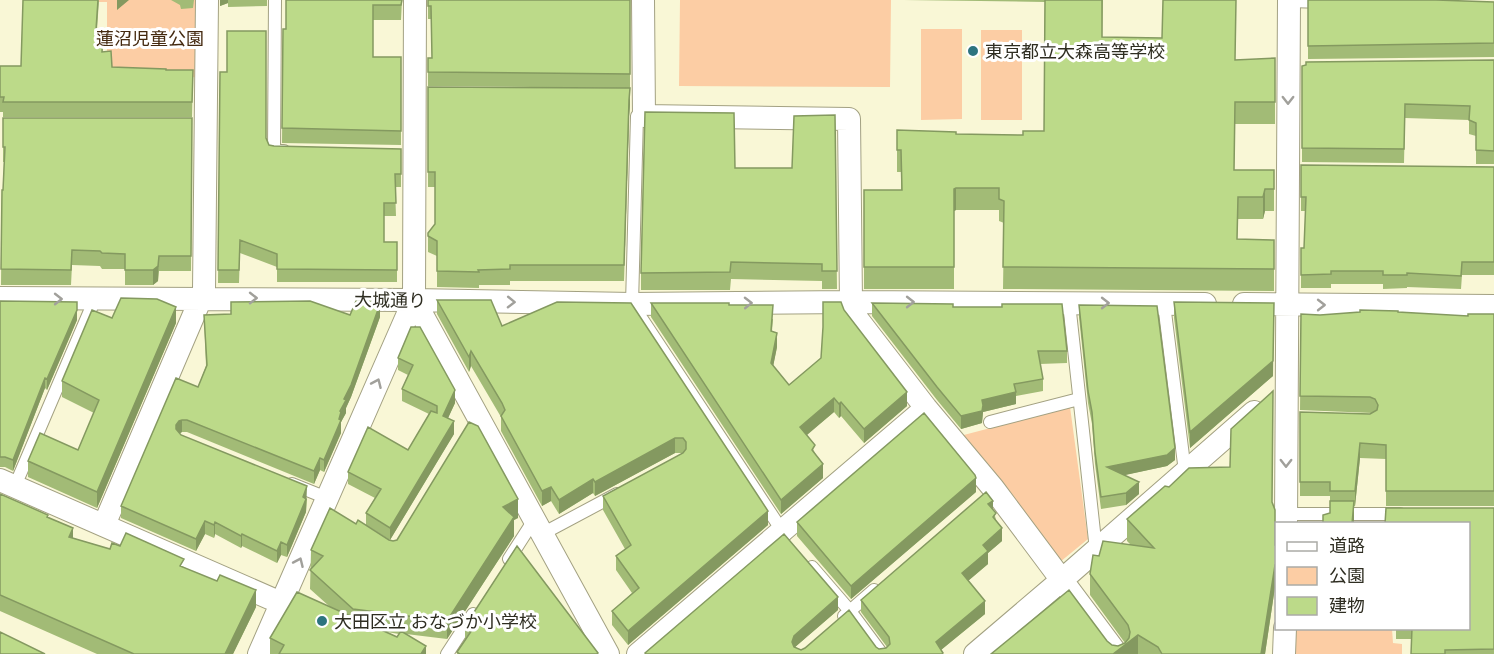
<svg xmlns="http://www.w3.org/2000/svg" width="1494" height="654" viewBox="0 0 1494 654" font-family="Poppins,'Noto Sans JP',sans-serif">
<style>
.green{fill:#fccda4}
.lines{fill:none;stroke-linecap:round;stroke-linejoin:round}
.service-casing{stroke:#a3a182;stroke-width:14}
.minor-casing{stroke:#a3a182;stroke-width:24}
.service{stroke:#fff;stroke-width:12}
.minor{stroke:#fff;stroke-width:22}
.wall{fill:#a2bb76;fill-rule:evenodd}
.shaded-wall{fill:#849960}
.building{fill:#bcda89;stroke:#849960;stroke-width:1.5}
.oneway{stroke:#a1a09b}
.poi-dot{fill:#2d747f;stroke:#fff;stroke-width:2}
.labels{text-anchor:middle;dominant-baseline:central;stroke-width:6;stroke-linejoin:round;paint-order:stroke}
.park-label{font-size:18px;fill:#44290f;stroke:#fff}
.poi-label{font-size:18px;fill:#2e2d21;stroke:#fff;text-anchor:start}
.street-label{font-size:18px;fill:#2e2d21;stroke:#fff}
</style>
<rect width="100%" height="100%" fill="#f9f7d6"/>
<!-- green -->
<path class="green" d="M 63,0 L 201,0 L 201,77 L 111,78 L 107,67 L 107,2 L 63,2 Z
M 680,0 L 891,0 L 890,87 L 679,86 Z
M 921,29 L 962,29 L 962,119 L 921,120 Z
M 981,30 L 1022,30 L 1022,120 L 981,120 Z
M 1070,407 L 1088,539 L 1060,562 L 960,436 Z
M 1292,629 L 1392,629 L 1393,643 L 1402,644 L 1402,654 L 1291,654 Z"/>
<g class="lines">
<!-- service casing -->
<g class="service-casing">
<path id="service" d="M 275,0 L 274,151 L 284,151
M 1289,1 L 1324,2
M 643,116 L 637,116 L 632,304 L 785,535
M 1069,303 L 1096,550
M 1164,304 L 1185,472
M 990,422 L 1079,399
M 292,484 L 327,498
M 15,486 L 95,299
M 1286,514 L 1400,514
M 542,534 L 617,494
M 509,559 L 534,520
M 812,567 L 850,611 L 882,654
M 844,616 L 874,590
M 447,654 L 473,614"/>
</g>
<!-- minor casing -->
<g class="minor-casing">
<path id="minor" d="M 415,0 L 414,300 L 608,654
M 643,0 L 644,116 L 849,119 L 851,302 L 855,316 L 926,408 L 993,488 L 1117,654
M 0,298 L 414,300 L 632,304 L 851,302 L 1205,304
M 1244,304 L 1494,306
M 0,480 L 281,603
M 1286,524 L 1289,0
M 104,525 L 204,291 L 207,0
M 259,654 L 414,300
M 638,654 L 926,408
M 975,654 L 1063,579 L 1254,412
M 1284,654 L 1285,628"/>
</g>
<!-- service -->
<use href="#service" class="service"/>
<!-- minor -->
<use href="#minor" class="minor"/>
</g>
<!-- wall -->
<path class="wall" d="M 99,0 L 97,30 L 103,52 L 112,67 L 166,70 L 193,70 L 192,117 L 3,117 L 3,112 L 0,112 L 0,66 L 21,66 Z
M 171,0 L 194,0 L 193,8 L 181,9 L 180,5 Z
M 220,0 L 267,0 L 267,6 L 228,7 L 228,3 L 220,6 Z
M 286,0 L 402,0 L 401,20 L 373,20 L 373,57 L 401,57 L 401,145 L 282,143 L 283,29 L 286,29 Z
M 428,0 L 630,0 L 630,88 L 428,86 L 428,58 L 432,58 L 431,19 L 428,19 Z
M 904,0 L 1103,0 L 1102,37 L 1235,60 L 1275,58 L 1275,124 L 1235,124 L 1234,170 L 1274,170 L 1274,211 L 1265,211 L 1263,219 L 1238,219 L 1237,239 L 1274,240 L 1274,291 L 1003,289 L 1004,223 L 999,221 L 999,210 L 956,210 L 954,211 L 954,289 L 864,289 L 864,190 L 901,190 L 901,172 L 897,172 L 897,130 L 956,134 L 1023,135 L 1044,131 L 1045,2 Z
M 1308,0 L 1494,2 L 1494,57 L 1308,59 Z
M 1494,60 L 1494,164 L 1476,164 L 1476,136 L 1469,134 L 1469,120 L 1405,118 L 1404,163 L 1302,162 L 1302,66 Z
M 220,72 L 227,72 L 269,145 L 274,146 L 401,149 L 401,187 L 395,187 L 396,216 L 384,216 L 384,242 L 397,242 L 397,282 L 277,282 L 277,267 L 240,253 L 239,283 L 218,283 Z
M 428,87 L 630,104 L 629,116 L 624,281 L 510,281 L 510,285 L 479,285 L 479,288 L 437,287 L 437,256 L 428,252 L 428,233 L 435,224 L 435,187 L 428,187 Z
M 835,115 L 837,289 L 822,289 L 822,281 L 731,279 L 730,290 L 641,290 L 641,273 L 735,168 L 792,168 Z
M 3,118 L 192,118 L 191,271 L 159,271 L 158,281 L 153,285 L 125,285 L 125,269 L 102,269 L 100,266 L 72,265 L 71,285 L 1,285 L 2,190 L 3,190 L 4,162 L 3,162 Z
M 1301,165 L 1494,167 L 1494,275 L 1462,275 L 1461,289 L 1407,287 L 1407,288 L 1383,289 L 1383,284 L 1331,284 L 1331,288 L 1301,288 L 1301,248 L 1304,248 L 1306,211 L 1301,211 Z
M 437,300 L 502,326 L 557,302 L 768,525 L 628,645 L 612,625 L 612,611 L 632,593 L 616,570 L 616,556 L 625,549 L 603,510 L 603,496 L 683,453 L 675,453 L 595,496 L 593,493 L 559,514 L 551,501 L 542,506 L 501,431 L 501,417 L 471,366 L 469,372 L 437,314 Z
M 0,301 L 77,302 L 77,320 L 47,390 L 45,388 L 13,471 L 5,467 L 0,467 Z
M 1174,302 L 1273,376 L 1190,448 L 1174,318 Z
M 651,303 L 729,305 L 773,319 L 772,331 L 777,347 L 773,366 L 789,385 L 821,358 L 844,310 L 907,406 L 864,443 L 841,416 L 839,418 L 834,412 L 806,435 L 815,453 L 823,478 L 781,514 L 651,317 Z
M 872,303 L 953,307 L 1067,351 L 1067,363 L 1040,364 L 1043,379 L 1043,391 L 1016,396 L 1016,404 L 983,412 L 982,423 L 961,429 L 937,400 L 872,316 Z
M 1079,305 L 1175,460 L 1167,466 L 1124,475 L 1139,494 L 1126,505 L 1101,509 L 1095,464 L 1092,424 L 1088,403 L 1079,317 Z
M 1398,312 L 1468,316 L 1494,314 L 1494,506 L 1386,506 L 1386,459 L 1360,458 L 1355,506 L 1330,513 L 1330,496 L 1300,496 L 1300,412 L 1370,414 L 1372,413 L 1300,410 L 1301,314 L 1320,315 Z
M 204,315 L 350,315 L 380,317 L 351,397 L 346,408 L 346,413 L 341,422 L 341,433 L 324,472 L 320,470 L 314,484 L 187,432 L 182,432 L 179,433 L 181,435 L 307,499 L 306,512 L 287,557 L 281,555 L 277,563 L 242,546 L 241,548 L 215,534 L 214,538 L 205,534 L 196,551 L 121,518 L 121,506 L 198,387 L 206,366 Z
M 112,318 L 176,323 L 97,508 L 28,477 L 28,461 L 78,450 L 94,413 L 62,397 L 62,381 Z
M 411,327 L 455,403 L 448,418 L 454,434 L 390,540 L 366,525 L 366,513 L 375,498 L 348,484 L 348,472 L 408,450 L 429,414 L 402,401 L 402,389 L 408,375 L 398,370 L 398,358 Z
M 1169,487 L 1273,503 L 1275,545 L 1276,545 L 1276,587 L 1275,587 L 1265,654 L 991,654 L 1107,641 L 1112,645 L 1118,646 L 1125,643 L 1090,595 L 1090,574 L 1099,556 L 1130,544 L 1127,541 L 1127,519 Z
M 976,492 L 851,599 L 797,536 L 797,522 Z
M 0,494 L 48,517 L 73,538 L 110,549 L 120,546 L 184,567 L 256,607 L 233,654 L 97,654 L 0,611 Z
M 1494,508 L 1494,654 L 1411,654 L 1412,639 L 1396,639 L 1396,628 L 1468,628 Z
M 993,509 L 1002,541 L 988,553 L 988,564 L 968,581 L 985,614 L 941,650 L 943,654 L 645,654 L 645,653 L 838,610 L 795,647 L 801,650 L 876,647 L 879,649 L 886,648 L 887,647 L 861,612 L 861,600 Z
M 518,518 L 514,520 L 514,536 L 447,639 L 406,634 L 426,654 L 270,654 L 270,638 L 329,606 L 310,589 L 311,550 L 356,524 L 389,540 L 393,541 ZM 387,632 L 399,634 L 397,637 Z
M 517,546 L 598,654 L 457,654 L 457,652 L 465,640 L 465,626 Z"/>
<!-- shaded-wall -->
<path class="shaded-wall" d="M 117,0 L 129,0 L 117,10 Z
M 220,0 L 228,0 L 228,3 L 220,6 Z
M 630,88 L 630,104 L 629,116 L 624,281 L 629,100 Z
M 956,188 L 956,210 L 954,211 L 954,289 L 954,189 Z
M 1265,189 L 1265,211 L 1263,219 L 1263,197 Z
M 159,256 L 158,281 L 153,285 L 153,270 Z
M 1274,303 L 1273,376 L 1190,448 L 1190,432 Z
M 380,304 L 380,317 L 351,397 L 346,408 L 346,413 L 341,422 L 341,433 L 324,472 L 324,460 L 339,419 L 344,399 Z
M 176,307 L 176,323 L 97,508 L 97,492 Z
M 77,310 L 77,320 L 47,390 L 47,379 Z
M 777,333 L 777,347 L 771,377 L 771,363 Z
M 471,351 L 471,366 L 469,372 L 469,357 Z
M 45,378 L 45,388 L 13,471 L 13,460 Z
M 455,390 L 455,403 L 443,429 L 443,416 Z
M 907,392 L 907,406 L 864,443 L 864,429 Z
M 1016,392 L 1016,404 L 983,412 L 982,423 L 961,429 L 961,416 L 982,400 Z
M 834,398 L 834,412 L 800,441 L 800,427 Z
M 841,402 L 841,416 L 839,418 L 839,404 Z
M 182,420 L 182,432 L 179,434 L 176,437 L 176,425 L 179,421 Z
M 454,421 L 454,434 L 390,540 L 390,528 Z
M 675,438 L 675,453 L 595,496 L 595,482 Z
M 1360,443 L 1360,458 L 1355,506 L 1355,491 Z
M 1175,448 L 1175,460 L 1167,466 L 1107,479 L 1107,467 Z
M 320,458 L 320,470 L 314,484 L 314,471 Z
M 823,464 L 823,478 L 781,514 L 781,500 Z
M 976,478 L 976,492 L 851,599 L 851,586 Z
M 593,479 L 593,493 L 559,514 L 559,500 Z
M 1139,482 L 1139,494 L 1126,505 L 1126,493 Z
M 307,486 L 306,512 L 287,557 L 287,545 L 303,497 Z
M 551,487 L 551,501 L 542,506 L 542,491 Z
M 518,499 L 518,518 L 514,520 L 514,536 L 447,639 L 447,621 L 503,507 Z
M 993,501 L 993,514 L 988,504 Z
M 1354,501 L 1354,524 L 1352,524 Z
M 768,511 L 768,525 L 628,645 L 628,631 Z
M 205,521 L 205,534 L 196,551 L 196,539 Z
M 215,522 L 215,534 L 214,538 L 214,525 Z
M 73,528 L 73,544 L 69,537 Z
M 1002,528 L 1002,541 L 988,553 L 988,564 L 962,586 L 962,573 L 983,545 Z
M 242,534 L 242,546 L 241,548 L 241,536 Z
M 281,542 L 281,555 L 277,563 L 277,551 Z
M 1275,565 L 1275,587 L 1265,654 L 1261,654 Z
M 256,590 L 256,607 L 233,654 L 225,654 Z
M 838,597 L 838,610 L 794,648 L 792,642 L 794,636 Z
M 985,601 L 985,614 L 936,654 L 936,642 Z
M 1138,635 L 1138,654 L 1113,654 Z
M 426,646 L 426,654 L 421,654 Z"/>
<!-- building -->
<path class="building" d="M 23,0 L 98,0 L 96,30 L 103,30 L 102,52 L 111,51 L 112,67 L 166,69 L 166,70 L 193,70 L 192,102 L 3,102 L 4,97 L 0,97 L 0,66 L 21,66 Z
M 286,0 L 402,0 L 401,5 L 373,5 L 373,57 L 401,57 L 401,131 L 282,128 L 283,29 L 286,29 Z
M 428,0 L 630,0 L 630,74 L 428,72 L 428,58 L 432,58 L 431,6 L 428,6 Z
M 1045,0 L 1102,0 L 1102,37 L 1162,38 L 1163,0 L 1236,0 L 1235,60 L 1275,58 L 1275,102 L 1235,102 L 1234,170 L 1274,170 L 1274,189 L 1265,189 L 1263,197 L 1238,197 L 1237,239 L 1274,240 L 1274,269 L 1003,267 L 1004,201 L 999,199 L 999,188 L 956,188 L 954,189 L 954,267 L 864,267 L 864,190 L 902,190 L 901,150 L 897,150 L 897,130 L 956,132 L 956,134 L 1023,135 L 1023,131 L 1044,131 Z
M 1308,0 L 1436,0 L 1494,2 L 1494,43 L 1308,46 Z
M 227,31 L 266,31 L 266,138 L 269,145 L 274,146 L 401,149 L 401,174 L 395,174 L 396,203 L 384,203 L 384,242 L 397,242 L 397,270 L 277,269 L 277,254 L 240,240 L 239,270 L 218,270 L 220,72 L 227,72 Z
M 1494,60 L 1494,151 L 1476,150 L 1476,123 L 1469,120 L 1470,106 L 1405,104 L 1404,149 L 1302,148 L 1302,66 L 1306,65 L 1306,62 Z
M 428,87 L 630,88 L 629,100 L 624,265 L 510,265 L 510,269 L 478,270 L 479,272 L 437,271 L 437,241 L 428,236 L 428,233 L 435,224 L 435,172 L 428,172 Z
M 645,112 L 734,113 L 735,168 L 792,168 L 794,116 L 835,115 L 837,271 L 822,271 L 822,264 L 731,262 L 730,272 L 641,273 Z
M 3,118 L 192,118 L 191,256 L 159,256 L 158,266 L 153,270 L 125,270 L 125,254 L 102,253 L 100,251 L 72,250 L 71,270 L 1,269 L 2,190 L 3,190 L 5,147 L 3,147 Z
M 1301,165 L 1494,167 L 1494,262 L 1462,262 L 1461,276 L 1407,273 L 1407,275 L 1383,275 L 1383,271 L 1331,271 L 1331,274 L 1301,275 L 1301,248 L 1304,248 L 1306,197 L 1301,197 Z
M 121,298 L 157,299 L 176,307 L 97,492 L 28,461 L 40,433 L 78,450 L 99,400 L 62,381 L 92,310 L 112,318 Z
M 437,300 L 491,300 L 502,326 L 557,302 L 631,303 L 768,511 L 628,631 L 612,611 L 639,588 L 616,556 L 631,545 L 603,496 L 683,453 L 686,449 L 686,442 L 683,438 L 675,438 L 595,482 L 593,479 L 559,500 L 551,487 L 542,491 L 501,416 L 505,410 L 502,403 L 471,351 L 469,357 Z
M 0,301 L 77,302 L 77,310 L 47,379 L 45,378 L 13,460 L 5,457 L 0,457 Z
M 310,301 L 350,315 L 356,301 L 370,301 L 380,304 L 351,385 L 344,399 L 346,400 L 340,411 L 341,412 L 339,419 L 341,420 L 324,460 L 320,458 L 314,471 L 187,420 L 182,420 L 179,421 L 176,425 L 176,429 L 181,435 L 307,486 L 303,497 L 306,499 L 287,545 L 281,542 L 277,551 L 242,534 L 241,536 L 215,522 L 214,525 L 205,521 L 196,539 L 121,506 L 176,378 L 198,387 L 207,365 L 204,315 L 231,314 L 231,302 Z
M 823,302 L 841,302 L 844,310 L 907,392 L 864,429 L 841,402 L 839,404 L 834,398 L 800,427 L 815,445 L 812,450 L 823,464 L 781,500 L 651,303 L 729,303 L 729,305 L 773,305 L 771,331 L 777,333 L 771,363 L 789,385 L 821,358 L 823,327 Z
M 1174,302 L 1274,303 L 1273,361 L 1190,432 Z
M 872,303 L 953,304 L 953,307 L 1002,307 L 1002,304 L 1062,304 L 1067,351 L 1038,351 L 1043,379 L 1014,384 L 1016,392 L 982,400 L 983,405 L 982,411 L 961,416 L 937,387 Z
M 1079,305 L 1157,306 L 1175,448 L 1167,455 L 1107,467 L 1139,482 L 1126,493 L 1101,497 L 1095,452 L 1092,412 L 1088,391 Z
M 1360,310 L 1398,311 L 1398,312 L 1468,316 L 1468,314 L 1494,314 L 1494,491 L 1386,491 L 1386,445 L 1360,443 L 1355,491 L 1330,491 L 1330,482 L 1300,482 L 1300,412 L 1370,414 L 1377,410 L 1378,405 L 1375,399 L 1370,397 L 1300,396 L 1301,314 L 1320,315 L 1360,312 Z
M 411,327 L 420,327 L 455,390 L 443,416 L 454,421 L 390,528 L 366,513 L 381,489 L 348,472 L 368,427 L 408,450 L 431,411 L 437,413 L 437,406 L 402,389 L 413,365 L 398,358 Z
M 1273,391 L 1272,502 L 1275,510 L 1275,545 L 1276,545 L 1276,565 L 1275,565 L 1261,654 L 1162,654 L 1158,647 L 1138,635 L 1113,654 L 991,654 L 1069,590 L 1107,641 L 1112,645 L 1118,646 L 1125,643 L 1129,638 L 1130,632 L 1128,625 L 1090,574 L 1093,555 L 1099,556 L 1103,541 L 1154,548 L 1127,519 L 1165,486 L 1169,487 L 1189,468 L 1230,467 L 1231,429 Z
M 924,413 L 975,475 L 976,478 L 851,586 L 797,522 Z
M 469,422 L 478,426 L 518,499 L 503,507 L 514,517 L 447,621 L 353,609 L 310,570 L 323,556 L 311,550 L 330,508 L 356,524 L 358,520 L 389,540 L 393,541 L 397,540 Z
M 986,492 L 993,501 L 988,504 L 996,513 L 993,517 L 1002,528 L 983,545 L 988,551 L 962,573 L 985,601 L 936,642 L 943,653 L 942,654 L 646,654 L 645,653 L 784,534 L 838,597 L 794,636 L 792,642 L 794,647 L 801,650 L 805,648 L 849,610 L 876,647 L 879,649 L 886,648 L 890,644 L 889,637 L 861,600 Z
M 0,494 L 48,515 L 47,517 L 73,528 L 69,537 L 110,549 L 112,543 L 120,546 L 126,533 L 184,559 L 180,566 L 217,581 L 220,575 L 256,590 L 225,654 L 134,654 L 0,595 Z
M 1330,501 L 1354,501 L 1352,524 L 1323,524 L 1323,515 L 1330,513 Z
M 1386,508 L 1494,508 L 1494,649 L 1445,650 L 1445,654 L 1411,654 L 1412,628 L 1468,628 L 1468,524 L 1385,524 Z
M 517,546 L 598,653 L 597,654 L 460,654 L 457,652 L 474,627 L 465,626 Z
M 297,592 L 397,637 L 401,631 L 426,646 L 421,654 L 279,654 L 284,645 L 270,638 Z
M 0,632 L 45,654 L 0,654 Z"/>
<!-- one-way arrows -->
<defs><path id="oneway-chevron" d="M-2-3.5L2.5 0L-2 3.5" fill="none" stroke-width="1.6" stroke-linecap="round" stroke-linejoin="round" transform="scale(1.5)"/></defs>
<g class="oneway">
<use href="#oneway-chevron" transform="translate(1288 100) rotate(90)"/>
<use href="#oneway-chevron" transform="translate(253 298)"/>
<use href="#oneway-chevron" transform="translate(58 299)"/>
<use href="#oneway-chevron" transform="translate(511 302) rotate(1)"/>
<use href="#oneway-chevron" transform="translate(910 302)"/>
<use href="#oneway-chevron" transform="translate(748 303) rotate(-1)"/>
<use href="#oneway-chevron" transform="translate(1105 303)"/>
<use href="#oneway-chevron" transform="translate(1321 305)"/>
<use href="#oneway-chevron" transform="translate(377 383) rotate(-66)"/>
<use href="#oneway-chevron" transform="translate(1286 463) rotate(90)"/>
<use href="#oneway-chevron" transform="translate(299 562) rotate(-66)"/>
</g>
<!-- markers -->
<g class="poi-dot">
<circle cx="973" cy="51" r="6"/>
<circle cx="322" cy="621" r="6"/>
</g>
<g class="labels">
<!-- park labels -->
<g class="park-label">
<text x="150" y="38">蓮沼児童公園</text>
</g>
<!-- poi labels -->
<g class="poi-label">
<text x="985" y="51">東京都立大森高等学校</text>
<text x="334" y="621">大田区立 おなづか小学校</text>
</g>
<!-- street labels -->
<g class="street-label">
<text transform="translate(390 300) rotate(1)">大城通り</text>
</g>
</g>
<!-- legend -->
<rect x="1275" y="522" width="195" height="108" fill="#ffffff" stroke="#ababa6" stroke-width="1.5"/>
<rect x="1287" y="542" width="30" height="9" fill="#ffffff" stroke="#ababa6" stroke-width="1.5"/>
<text x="1329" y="552" font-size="18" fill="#2e2d21">道路</text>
<rect x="1287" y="567" width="30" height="18" fill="#fccda4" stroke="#ababa6" stroke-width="1.5"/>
<text x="1329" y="582" font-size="18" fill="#2e2d21">公園</text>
<rect x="1287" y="597" width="30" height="18" fill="#bcda89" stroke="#ababa6" stroke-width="1.5"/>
<text x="1329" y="612" font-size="18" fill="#2e2d21">建物</text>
</svg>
